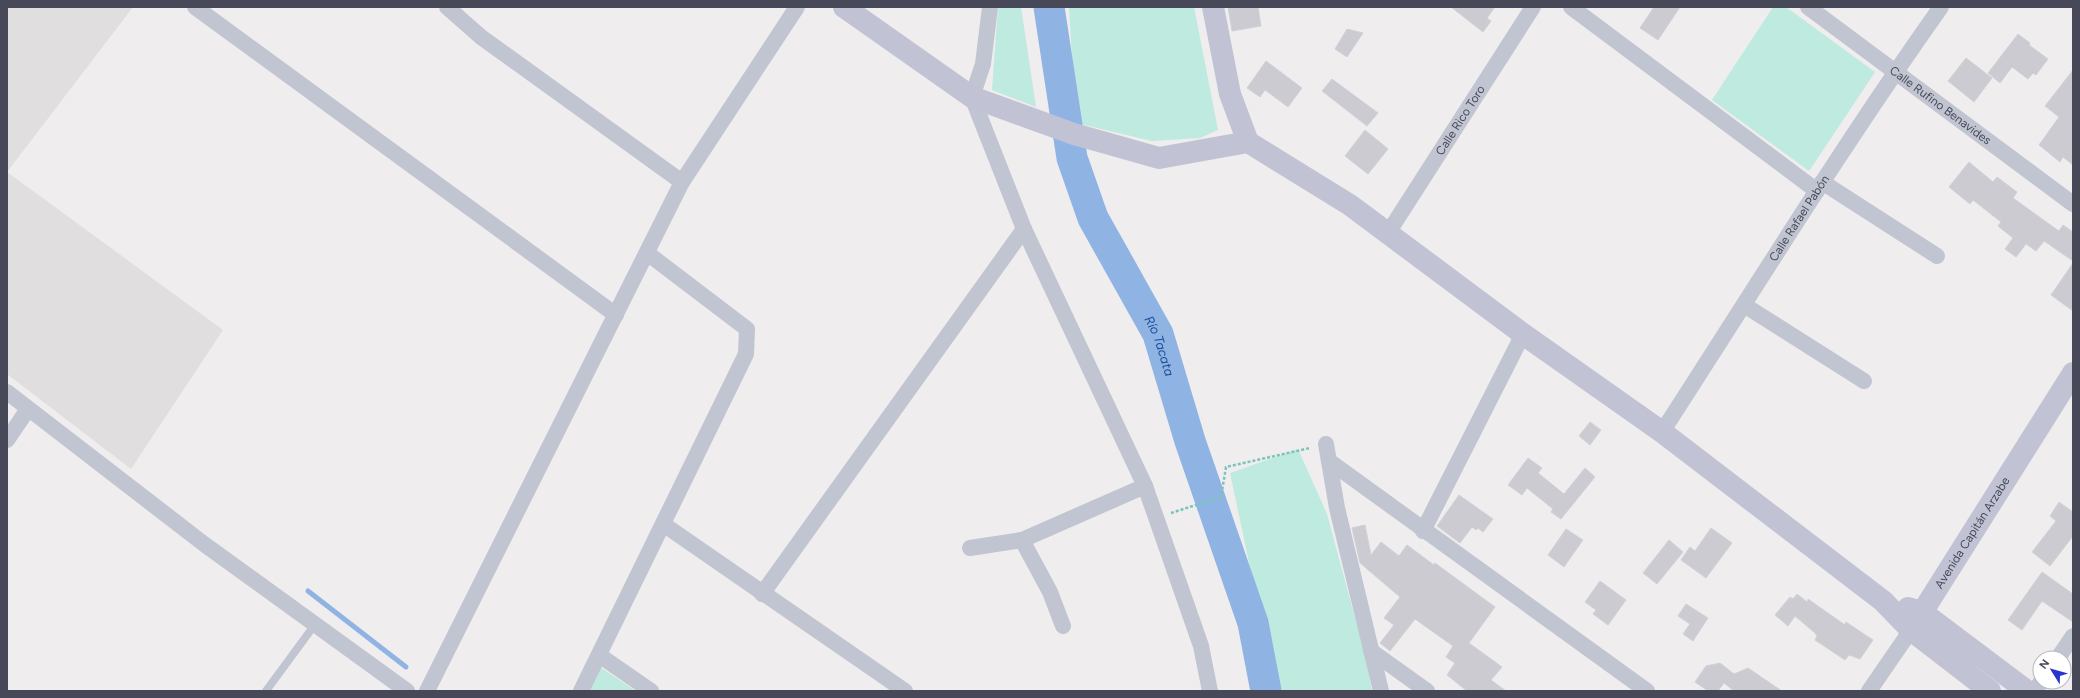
<svg xmlns="http://www.w3.org/2000/svg" width="2080" height="698" viewBox="0 0 2080 698" font-family="Figtree,sans-serif">
<style>
.education{fill:#e0dede}
.green{fill:#beeadf}
.lines{fill:none;stroke-linecap:round;stroke-linejoin:round}
.stream{stroke:#8fb3e3;stroke-width:5}
.river{stroke:#8fb3e3;stroke-width:31}
.building{fill:#cbcbd1;stroke:#d1d1d8}
.path{stroke:#79c4bb;stroke-width:2.5;stroke-dasharray:3 2;stroke-linecap:butt}
.lane{stroke:#c1c4d1;stroke-width:8}
.street{stroke:#c1c4d1;stroke-width:16}
.secondary{stroke:#c1c3d4;stroke-width:22}
.labels{text-anchor:middle;dominant-baseline:central;stroke-width:4;stroke-linejoin:round;paint-order:stroke}
.street-label{font-size:12px;fill:#474958;stroke:#fff}
.water-label{font-size:13px;font-style:italic;fill:#194f99;stroke:#fff}
</style>
<rect width="100%" height="100%" fill="#efeded"/>
<!-- education -->
<path class="education" d="M 7,7 L 133,7 L 7,172 Z
M 7,172 L 223,330 L 131,469 L 7,374 Z"/>
<!-- green -->
<path class="green" d="M 998,7 L 1021,7 L 1036,107 L 992,90 Z
M 1069,7 L 1194,7 L 1218,130 L 1200,138 L 1152,141 L 1076,123 Z
M 1773,7 L 1786,7 L 1875,72 L 1809,171 L 1712,100 Z
M 1298,449 L 1327,514 L 1365,655 L 1372,691 L 1279,691 L 1273,675 L 1230,473 Z
M 600,667 L 636,691 L 588,691 Z"/>
<g class="lines">
<!-- stream -->
<path class="stream" d="M 308,591 L 406,667"/>
<!-- river -->
<path class="river" id="s1" d="M 1049,7 L 1072,158 L 1093,218 L 1158,334 L 1190,441 L 1253,623 L 1266,691"/>
</g>
<!-- building -->
<path class="building" d="M 1228,7 L 1258,7 L 1261,26 L 1232,31 Z
M 1451,7 L 1495,7 L 1487,18 L 1491,21 L 1483,32 Z
M 1654,7 L 1680,7 L 1658,40 L 1640,28 Z
M 1347,29 L 1363,33 L 1347,57 L 1335,49 Z
M 2018,34 L 2030,43 L 2029,45 L 2048,59 L 2036,75 L 2033,73 L 2028,79 L 2012,67 L 2000,83 L 1988,73 Z
M 1966,58 L 1992,78 L 1974,102 L 1948,81 Z
M 1266,61 L 1302,88 L 1288,107 L 1265,90 L 1260,97 L 1247,88 Z
M 2073,70 L 2073,165 L 2063,157 L 2060,162 L 2039,145 L 2059,117 L 2045,106 Z
M 1332,79 L 1378,113 L 1367,126 L 1322,91 Z
M 1365,130 L 1388,149 L 1368,174 L 1345,156 Z
M 1969,162 L 1993,182 L 1997,177 L 2017,192 L 2013,198 L 2059,231 L 2063,225 L 2073,232 L 2073,261 L 2044,241 L 2036,251 L 2026,244 L 2016,257 L 2005,249 L 2013,238 L 1998,226 L 2001,222 L 1973,200 L 1970,204 L 1949,187 Z
M 2073,263 L 2073,311 L 2051,295 Z
M 1590,422 L 1601,430 L 1590,445 L 1579,436 Z
M 1528,458 L 1542,468 L 1538,473 L 1564,494 L 1585,468 L 1595,477 L 1561,519 L 1551,512 L 1553,509 L 1527,488 L 1522,495 L 1508,485 Z
M 1459,495 L 1493,519 L 1483,532 L 1478,528 L 1476,530 L 1472,527 L 1460,543 L 1437,526 Z
M 2059,502 L 2073,512 L 2073,536 L 2050,566 L 2032,552 L 2056,521 L 2050,516 Z
M 1365,525 L 1371,555 L 1381,542 L 1399,556 L 1407,545 L 1434,565 L 1435,563 L 1495,607 L 1469,643 L 1502,667 L 1491,680 L 1506,691 L 1467,691 L 1447,675 L 1455,663 L 1446,657 L 1453,646 L 1415,619 L 1390,651 L 1380,643 L 1394,625 L 1384,618 L 1400,597 L 1360,563 L 1352,528 Z
M 1711,528 L 1732,543 L 1706,578 L 1681,560 L 1690,547 L 1695,551 Z
M 1566,529 L 1583,540 L 1564,567 L 1548,555 Z
M 1669,540 L 1683,552 L 1657,584 L 1643,573 Z
M 2042,572 L 2073,594 L 2073,622 L 2042,601 L 2022,630 L 2008,620 Z
M 1600,581 L 1626,600 L 1608,625 L 1593,614 L 1596,610 L 1585,602 Z
M 1797,594 L 1807,602 L 1808,599 L 1845,625 L 1846,622 L 1873,640 L 1860,659 L 1849,655 L 1845,660 L 1815,640 L 1817,636 L 1815,633 L 1795,616 L 1788,626 L 1775,615 L 1790,597 L 1793,599 Z
M 1686,604 L 1708,618 L 1693,641 L 1683,634 L 1690,624 L 1678,616 Z
M 1720,663 L 1734,674 L 1748,668 L 1782,691 L 1734,691 L 1724,683 L 1718,691 L 1708,691 L 1695,682 L 1706,666 Z"/>
<g class="lines">
<!-- path -->
<path class="path" d="M 1171,513 L 1221,497 L 1226,467 L 1310,448"/>
<!-- lane -->
<path class="lane" d="M 266,691 L 316,623"/>
<!-- street -->
<g class="street">
<path d="M 195,7 L 616,315"/>
<path d="M 447,7 L 481,37 L 682,182"/>
<path d="M 990,7 L 983,64 L 972,97 L 1024,229 L 1145,486 L 1201,646 L 1210,691"/>
<path d="M 1571,7 L 1817,191"/>
<path id="s2" d="M 1808,7 L 2073,204"/>
<path d="M 1822,182 L 1937,256"/>
<path id="s3" d="M 1388,233 L 1533,7"/>
<path d="M 1744,305 L 1864,381"/>
<path d="M 7,392 L 204,544 L 407,691"/>
<path id="s4" d="M 1662,432 C 1754,290 1843,145 1941,7"/>
<path d="M 7,440 L 28,409"/>
<path d="M 1326,444 L 1337,508 L 1381,691"/>
<path d="M 1329,461 L 1647,691"/>
<path d="M 663,524 L 905,691"/>
<path d="M 1423,531 L 1523,334"/>
<path d="M 1022,540 L 1050,592 L 1063,626"/>
<path d="M 970,548 L 1022,540 L 1145,486"/>
<path d="M 762,594 L 1024,229"/>
<path d="M 1371,651 L 1427,691"/>
<path d="M 599,655 L 651,691"/>
<path d="M 2058,658 L 2073,636"/>
<path d="M 427,691 L 682,182 L 797,7"/>
<path d="M 581,691 L 746,354 L 747,329 L 647,253"/>
<path d="M 1869,691 L 1911,630"/>
<path d="M 2034,691 L 2041,682"/>
</g>
<!-- secondary -->
<g class="secondary">
<path d="M 844,7 L 972,97 L 1074,134 L 1159,158 L 1248,142 L 1350,205 L 1523,334 L 1662,432 L 1883,601 L 1911,630 L 1990,691"/>
<path d="M 1213,7 L 1230,94 L 1248,142"/>
<path d="M 1908,608 L 1922,612 L 2027,691"/>
<path id="s5" d="M 1911,630 L 2073,373"/>
</g>
</g>
<g class="labels">
<!-- street labels -->
<g class="street-label">
<text stroke="none"><textPath href="#s2" startOffset="165">Calle Rufino Benavides</textPath></text>
<text stroke="none"><textPath href="#s3" startOffset="134">Calle Rico Toro</textPath></text>
<text stroke="none"><textPath href="#s4" startOffset="254">Calle Rafael Pabón</textPath></text>
<text stroke="none"><textPath href="#s5" startOffset="115">Avenida Capitán Arzabe</textPath></text>
</g>
<!-- water labels -->
<g class="water-label">
<text stroke="none"><textPath href="#s1" startOffset="361">Río Tacata</textPath></text>
</g>
</g>
<!-- border -->
<rect width="2080" height="698" fill="none" stroke="#474958" stroke-width="16"/>
<!-- north arrow -->
<g transform="translate(2052 670) rotate(307)"><circle r="19" fill="#ffffff" stroke="#b5b6bc"/>
<path d="M0-3L7 15L0 10L-7 15Z" fill="#2935cd"/>
<text y="-6" font-size="11" font-weight="bold" text-anchor="middle" fill="#474958">N</text>
</g>
</svg>
